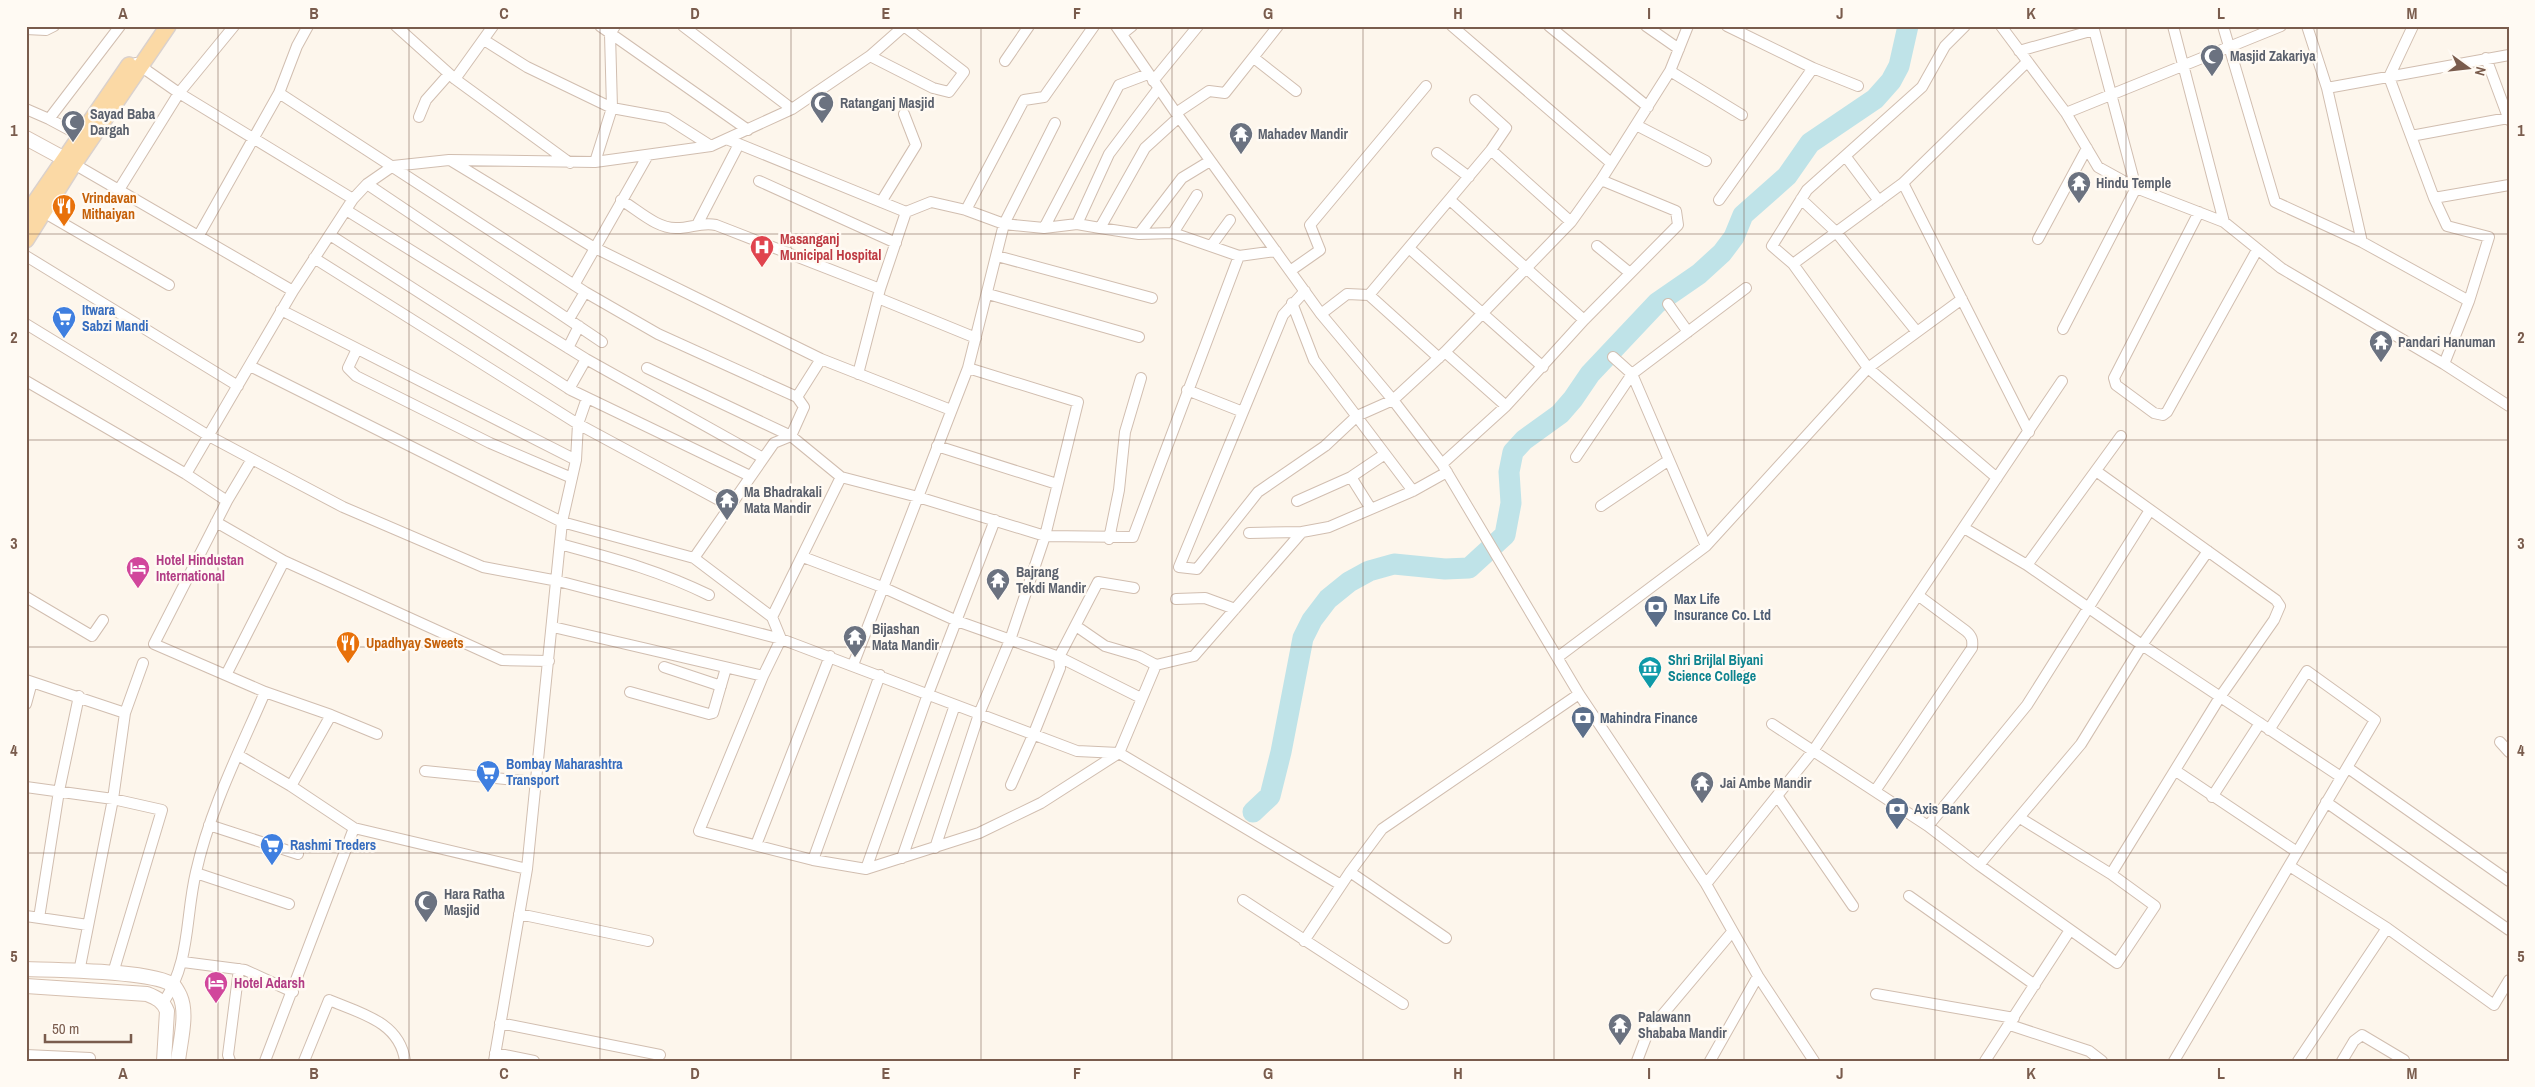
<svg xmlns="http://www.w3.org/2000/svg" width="2535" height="1087" viewBox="0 0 2535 1087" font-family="'Archivo Narrow',sans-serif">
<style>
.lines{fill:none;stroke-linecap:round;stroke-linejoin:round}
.river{stroke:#bfe3e8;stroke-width:21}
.street-casing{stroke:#d1beb0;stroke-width:12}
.secondary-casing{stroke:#d6c0b0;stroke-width:16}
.primary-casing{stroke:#dad1cd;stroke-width:18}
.street{stroke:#fff;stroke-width:10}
.secondary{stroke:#fff;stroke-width:14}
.primary{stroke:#fbd9a5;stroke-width:15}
.grid{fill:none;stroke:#7a5c4d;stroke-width:1;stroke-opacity:0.55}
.labels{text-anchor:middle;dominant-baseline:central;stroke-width:5;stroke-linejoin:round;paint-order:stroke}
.worship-label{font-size:14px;font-weight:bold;fill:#5b616d;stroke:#fffaf3;text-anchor:start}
.food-label{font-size:14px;font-weight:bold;fill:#c56008;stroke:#fffaf3;text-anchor:start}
.health-label{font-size:14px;font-weight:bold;fill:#be3a42;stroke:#fffaf3;text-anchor:start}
.shop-label{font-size:14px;font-weight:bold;fill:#366cbe;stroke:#fffaf3;text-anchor:start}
.hotel-label{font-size:14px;font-weight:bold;fill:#b23c85;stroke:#fffaf3;text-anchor:start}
.service-label{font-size:14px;font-weight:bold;fill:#4e5e75;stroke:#fffaf3;text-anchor:start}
.culture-label{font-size:14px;font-weight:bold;fill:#0d838f;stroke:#fffaf3;text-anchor:start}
.neatline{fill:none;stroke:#7a5c4d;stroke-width:2}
.grid-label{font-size:16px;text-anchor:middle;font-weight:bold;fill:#7a5c4d}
</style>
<rect width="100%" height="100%" fill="#fdf6ec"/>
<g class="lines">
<!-- river -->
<path class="river" d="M 1253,812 L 1270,796 L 1281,752 L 1303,638 L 1312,620 L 1328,599 L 1349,582 L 1369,571 L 1394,564 L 1445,569 L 1469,568 L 1505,535 L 1511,503 L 1509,472 L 1513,452 L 1524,440 L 1560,414 L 1573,399 L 1590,374 L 1657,303 L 1699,274 L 1722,253 L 1734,237 L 1743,215 L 1787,176 L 1810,143 L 1875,99 L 1891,81 L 1899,66 L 1908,26"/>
<!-- street casing -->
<g class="street-casing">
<path id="street" d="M 396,26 L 455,79 L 570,163
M 600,26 L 748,130
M 683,26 L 792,109
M 1116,26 L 1176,113 L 1321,314 L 1393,400 L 1442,464 L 1579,694 L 1706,884 L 1758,976 L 1814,1061
M 1452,26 L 1611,163
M 1549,26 L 1648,107
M 1646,26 L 1679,49
M 1727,26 L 1813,68 L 1858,86
M 1965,26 L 1945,46 L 1922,87 L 1807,190 L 1772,246 L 1793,264 L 1868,368 L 1997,478
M 2001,26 L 2066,113 L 2098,167 L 2136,188 L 2224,222 L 2281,268 L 2444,364 L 2509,406
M 2173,26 L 2224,222
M 2223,26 L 2275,202 L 2362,242 L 2469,301
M 2307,26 L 2327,88 L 2362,242
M 2413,26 L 2389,77 L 2434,198 L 2447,226 L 2489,237 L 2469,301 L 2444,364
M 26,29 L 46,30 L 54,26
M 1122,34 L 1132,26
M 484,40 L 527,67 L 612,108 L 667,118 L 711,146
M 2019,51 L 2094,30
M 870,56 L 933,88 L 949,92 L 964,72 L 904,26
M 1254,58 L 1296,91
M 2486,58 L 2509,120
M 1005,61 L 1029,26
M 136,63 L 179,93 L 353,199
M 1670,71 L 1742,115
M 455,79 L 493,26
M 1153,81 L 1198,26
M 2327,88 L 2509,55
M 279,93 L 585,292 L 658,334 L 797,397
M 26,109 L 49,119 L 120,26
M 1176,113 L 1209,91 L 1225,93 L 1278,26
M 2066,113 L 2281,26
M 419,117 L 426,100 L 449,74
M 49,119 L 79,135
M 1636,125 L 1706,161
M 2411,136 L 2508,118
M 729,140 L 906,212 L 931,202 L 966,210 L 1004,224 L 1044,228 L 1077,224 L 1100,228 L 1145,148 L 1179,117
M 1491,150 L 1571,222
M 1437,153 L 1469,177
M 1846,157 L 1879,201
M 450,160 L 593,247 L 821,359 L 951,410
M 595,162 L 612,108 L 610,34 L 615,26
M 74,164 L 293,291
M 759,181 L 896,243
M 1903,183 L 2029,432
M 367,184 L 602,342
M 120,188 L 179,93 L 234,26
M 2434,198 L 2509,185
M 1801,199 L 1836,232 L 1917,332
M 621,200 C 638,210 657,229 677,228 C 691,228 701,222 716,225 L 880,289
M 1450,200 L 1584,320
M 1719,200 L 1813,68
M 881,202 L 916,145 L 904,114
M 346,210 L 586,359 L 763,458
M 966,210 L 1024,100 L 1044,97 L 1094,26
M 2199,212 L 2114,378 L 2116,385 L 2154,413 L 2163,415 L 2167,412 L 2257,250
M 45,213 L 169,285
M 698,223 L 739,144
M 1077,224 L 1109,154 L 1158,89
M 1044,228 L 1119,85 L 1148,74
M 1100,228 L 1139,234 L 1173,233 L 1239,256 L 1276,251
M 1173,233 L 1197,195
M 1139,234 L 1182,178 L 1210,161
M 199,235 L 279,93 L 297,46 L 308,26
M 330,235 L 571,390 L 750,476
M 2038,239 L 2087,148
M 1211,246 L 1230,220
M 1597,246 L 1630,273
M 1410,249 L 1543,367
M 26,256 L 238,386
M 997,256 L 1152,298
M 314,258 L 578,424 L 730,506
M 1793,264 L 1903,183 L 2027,62
M 1290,271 L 1320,250 L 1310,225 L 1426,86
M 574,285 L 648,155
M 1305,291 L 1283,315 L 1179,567 L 1197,569 L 1258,492 L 1325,446 L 1357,416 L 1393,400 L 1445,352 L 1571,222 L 1601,180 L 1670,71 L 1688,26
M 988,294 L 1139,337
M 1369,295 L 1439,358
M 878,298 L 976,338
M 1292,303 L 1314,360 L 1413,491
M 1668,304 L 1688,332
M 281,310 L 576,460
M 1321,314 L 1347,294 L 1369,295 L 1491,150 L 1506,128 L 1475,100
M 569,319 L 585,292
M 26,324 L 209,436 L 252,459 L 343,507 L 483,567 L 558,581 L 781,639 L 1077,751 L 1119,753 L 1341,885
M 2063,329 L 2136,188 L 2093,26
M 568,348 L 579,326
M 357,349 L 348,368 L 356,376 L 490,443 L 572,478
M 1445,352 L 1506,406
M 1613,357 L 1632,374 L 1706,546
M 250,366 L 562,522 L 694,558 L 772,617 L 781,639 L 763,676 L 699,831 L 813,860 L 866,869 L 979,833 L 1041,803 L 1119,753 L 1156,665 L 1194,656 L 1302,532 L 1329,527 L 1413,491 L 1447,472
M 647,368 L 791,436 L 841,477
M 858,374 L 880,289 L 906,212
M 26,381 L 186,474 L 293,291 L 353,199 L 367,184 L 393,166 L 449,160 L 595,162 L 711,146 L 792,109 L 870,56 L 904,26
M 569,389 L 586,359
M 1187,390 L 1243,412
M 937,446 L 1057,484
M 1576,457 L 1632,374 L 1746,288
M 1442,464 L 1506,406 L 1584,320 L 1678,225 L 1676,211 L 1601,180
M 2096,471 L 2276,600 L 2280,606 L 2274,620 L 2220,697 L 2111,874
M 186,474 L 227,501 L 154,644 L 265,692 L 331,715
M 1351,477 L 1371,509
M 227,501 L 252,459
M 1297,501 L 1351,477 L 1385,454
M 1601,506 L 1669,460
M 216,522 L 284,561 L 502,660 L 549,661
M 1964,528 L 2027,565 L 2142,645 L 2341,777
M 1249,533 L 1302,532
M 1109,539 L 1119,490 L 1125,432 L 1141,378
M 560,544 C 615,559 658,570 709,595
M 803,557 L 882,587 L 957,621 L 1059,657 L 1141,698
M 694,558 L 774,443 L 791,436 L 804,407 L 797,397 L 821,359
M 2027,565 L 2121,436
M 26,597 L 92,636 L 103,620
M 1176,599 L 1205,598 L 1235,609
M 772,617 L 841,477 L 918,497 L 1045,536 L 1133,537 L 1239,256
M 1076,626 L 1105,646 L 1139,656 L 1156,665
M 553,627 L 763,676
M 1558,657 L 1706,546 L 1868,368 L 1962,299
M 853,665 L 968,368 L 1004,224 L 1055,123
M 664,667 L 721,686
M 226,675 L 284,561
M 26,680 L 125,713 L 113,799 L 79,972
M 630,692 L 709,714 L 713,713 L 726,668
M 26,704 L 32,682
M 125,713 L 143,663
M 1772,724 L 1928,826 L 1979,865 L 2117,963 L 2155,906 L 2111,874 L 2020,818
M 2500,742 L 2509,752
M 238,755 L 291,786 L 331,715 L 377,734
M 2348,768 L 2509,881
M 425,771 L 535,782
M 2176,771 L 2297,852
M 1011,785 L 1034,733 L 1060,668 L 1059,657 L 1098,582 L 1134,588
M 291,786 L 354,828
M 26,787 L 113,799 L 162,810 L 113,973
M 1875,791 L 1972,648 C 1973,640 1972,636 1966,631 L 1919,596
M 1778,797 L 1853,906
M 2212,797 L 2260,723
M 2326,802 L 2509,930
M 209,825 L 298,854
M 1928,826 L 2027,705 L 2150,510
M 756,845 L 830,656
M 935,848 L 979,714 L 1010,640 L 1045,536 L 1078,402 L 968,368
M 902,858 L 955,705
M 813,860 L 880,675
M 1979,865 L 2081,744 L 2142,645 L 2208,551
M 2291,867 L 2387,928 L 2494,1005 L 2509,980
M 866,869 L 928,694 L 995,520
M 1350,872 L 1446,938
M 196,873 L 289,904
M 1706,884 L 1813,751 L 2062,381
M 1909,896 L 2035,985
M 1243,900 L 1403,1004
M 519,914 L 648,941
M 26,916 L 88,925
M 39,918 L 59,791 L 79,696
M 1304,941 L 1350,872 L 1382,829 L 1579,694
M 183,962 L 245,970 L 293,992
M 1876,994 L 2014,1018
M 163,1003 C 191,961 185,918 196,872 C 210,809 240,750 265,692
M 500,1023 L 660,1055
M 2010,1025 L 2089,1051 L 2102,1061
M 495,1053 L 534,1061
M 26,1055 L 90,1058 L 89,1061
M 230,1061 L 228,1055 L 239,969
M 265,1061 L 354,828 L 527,869
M 304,1061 L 329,1000 C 360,1013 400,1022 405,1061
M 494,1061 L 527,869 L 562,522 L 576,460 L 578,424 L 587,398
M 1637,1061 L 1648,1032 L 1732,932
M 1710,1061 L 1758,976
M 1985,1061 L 2070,930
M 2174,1061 L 2375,720 L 2307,671 L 2269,730
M 2298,1061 L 2387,928
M 2342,1061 L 2354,1041 L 2362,1035 L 2404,1060"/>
</g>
<!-- secondary casing -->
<g class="secondary-casing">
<path id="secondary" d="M 26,138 L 74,164
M 26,969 C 54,970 156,970 174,986 C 176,988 179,994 180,996 C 188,1014 180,1042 178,1061
M 26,986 L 147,994 C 157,998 163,1001 167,1011 L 164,1061"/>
</g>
<!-- primary casing -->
<g class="primary-casing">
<path id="primary" d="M 26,215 L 129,65
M 26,240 L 74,164 L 168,26"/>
</g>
<!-- street -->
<use href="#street" class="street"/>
<!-- secondary -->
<use href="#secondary" class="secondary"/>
<!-- primary -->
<use href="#primary" class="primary"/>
</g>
<!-- grid -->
<path class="grid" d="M 218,26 L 218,1061M 409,26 L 409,1061M 600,26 L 600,1061M 791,26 L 791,1061M 981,26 L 981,1061M 1172,26 L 1172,1061M 1363,26 L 1363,1061M 1554,26 L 1554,1061M 1744,26 L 1744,1061M 1935,26 L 1935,1061M 2126,26 L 2126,1061M 2317,26 L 2317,1061M 26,234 L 2509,234M 26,440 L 2509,440M 26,647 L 2509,647M 26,853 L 2509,853"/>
<!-- icons -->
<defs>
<g id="mosque-pin" transform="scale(1.25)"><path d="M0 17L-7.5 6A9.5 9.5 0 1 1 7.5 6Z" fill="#6b7280" stroke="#fffaf3"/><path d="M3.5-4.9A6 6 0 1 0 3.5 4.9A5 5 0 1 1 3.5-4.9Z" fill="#fff"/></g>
<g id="temple-pin" transform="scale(1.25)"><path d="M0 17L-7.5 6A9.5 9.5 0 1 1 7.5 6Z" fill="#6b7280" stroke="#fffaf3"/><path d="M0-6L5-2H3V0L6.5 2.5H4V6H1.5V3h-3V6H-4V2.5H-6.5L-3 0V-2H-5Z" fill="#fff"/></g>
<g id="restaurant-pin" transform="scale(1.25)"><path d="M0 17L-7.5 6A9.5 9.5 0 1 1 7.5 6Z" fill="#e8710a" stroke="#fffaf3"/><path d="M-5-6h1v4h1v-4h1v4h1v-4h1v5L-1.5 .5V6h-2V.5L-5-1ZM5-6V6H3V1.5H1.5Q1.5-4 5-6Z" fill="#fff"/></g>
<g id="hospital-pin" transform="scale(1.25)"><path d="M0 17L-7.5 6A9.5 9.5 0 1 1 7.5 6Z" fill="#e0444e" stroke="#fffaf3"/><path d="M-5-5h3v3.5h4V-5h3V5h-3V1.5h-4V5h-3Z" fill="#fff"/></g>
<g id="supermarket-pin" transform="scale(1.25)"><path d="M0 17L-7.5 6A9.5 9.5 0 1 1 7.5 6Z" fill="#3f7fe0" stroke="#fffaf3"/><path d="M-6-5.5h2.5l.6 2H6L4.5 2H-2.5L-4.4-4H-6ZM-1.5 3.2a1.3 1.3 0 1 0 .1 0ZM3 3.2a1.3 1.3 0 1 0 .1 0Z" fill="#fff"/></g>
<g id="hotel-pin" transform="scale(1.25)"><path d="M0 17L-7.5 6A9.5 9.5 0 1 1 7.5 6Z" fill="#d1479c" stroke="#fffaf3"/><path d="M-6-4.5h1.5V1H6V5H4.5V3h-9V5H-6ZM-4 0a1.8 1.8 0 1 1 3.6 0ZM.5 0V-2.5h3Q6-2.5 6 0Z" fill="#fff"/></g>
<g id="bank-pin" transform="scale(1.25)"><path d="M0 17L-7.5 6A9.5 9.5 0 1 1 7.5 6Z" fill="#5c6f8a" stroke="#fffaf3"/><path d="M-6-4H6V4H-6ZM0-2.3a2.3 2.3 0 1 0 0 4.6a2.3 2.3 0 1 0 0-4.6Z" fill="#fff"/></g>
<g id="museum-pin" transform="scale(1.25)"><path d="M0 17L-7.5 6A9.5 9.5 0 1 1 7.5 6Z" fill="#0f9aa8" stroke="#fffaf3"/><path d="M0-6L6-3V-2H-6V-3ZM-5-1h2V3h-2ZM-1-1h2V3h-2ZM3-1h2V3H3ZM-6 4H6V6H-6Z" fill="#fff"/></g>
</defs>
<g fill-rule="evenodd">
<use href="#mosque-pin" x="2212" y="56"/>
<use href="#mosque-pin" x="822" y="103"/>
<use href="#mosque-pin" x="73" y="122"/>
<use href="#temple-pin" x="1241" y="134"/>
<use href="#temple-pin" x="2079" y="183"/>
<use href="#restaurant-pin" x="64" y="206"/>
<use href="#hospital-pin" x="762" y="247"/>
<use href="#supermarket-pin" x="64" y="318"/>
<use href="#temple-pin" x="2381" y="342"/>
<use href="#temple-pin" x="727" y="500"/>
<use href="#hotel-pin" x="138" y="568"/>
<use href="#temple-pin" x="998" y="580"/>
<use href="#bank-pin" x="1656" y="607"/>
<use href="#temple-pin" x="855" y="637"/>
<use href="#restaurant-pin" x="348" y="643"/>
<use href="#museum-pin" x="1650" y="668"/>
<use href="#bank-pin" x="1583" y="718"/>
<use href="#supermarket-pin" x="488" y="772"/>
<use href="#temple-pin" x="1702" y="783"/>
<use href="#bank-pin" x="1897" y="809"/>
<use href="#supermarket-pin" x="272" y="845"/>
<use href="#mosque-pin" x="426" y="902"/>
<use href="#hotel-pin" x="216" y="983"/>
<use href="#temple-pin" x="1620" y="1025"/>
</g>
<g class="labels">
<!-- worship labels -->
<g class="worship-label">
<text x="2230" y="56">Masjid Zakariya</text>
<text x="840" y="103">Ratanganj Masjid</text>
<text x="90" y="114">Sayad Baba<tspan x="90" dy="16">Dargah</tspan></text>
<text x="1258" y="134">Mahadev Mandir</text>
<text x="2096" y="183">Hindu Temple</text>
<text x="2398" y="342">Pandari Hanuman</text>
<text x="744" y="492">Ma Bhadrakali<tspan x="744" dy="16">Mata Mandir</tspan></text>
<text x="1016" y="572">Bajrang<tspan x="1016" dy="16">Tekdi Mandir</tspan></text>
<text x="872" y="629">Bijashan<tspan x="872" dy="16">Mata Mandir</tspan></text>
<text x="1720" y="783">Jai Ambe Mandir</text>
<text x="444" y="894">Hara Ratha<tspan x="444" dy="16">Masjid</tspan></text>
<text x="1638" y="1017">Palawann<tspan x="1638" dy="16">Shababa Mandir</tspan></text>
</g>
<!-- food labels -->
<g class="food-label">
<text x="82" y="198">Vrindavan<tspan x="82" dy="16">Mithaiyan</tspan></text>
<text x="366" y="643">Upadhyay Sweets</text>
</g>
<!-- health labels -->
<g class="health-label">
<text x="780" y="239">Masanganj<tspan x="780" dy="16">Municipal Hospital</tspan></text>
</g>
<!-- shop labels -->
<g class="shop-label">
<text x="82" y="310">Itwara<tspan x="82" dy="16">Sabzi Mandi</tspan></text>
<text x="506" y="764">Bombay Maharashtra<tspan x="506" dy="16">Transport</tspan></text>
<text x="290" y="845">Rashmi Treders</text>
</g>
<!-- hotel labels -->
<g class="hotel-label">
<text x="156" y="560">Hotel Hindustan<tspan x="156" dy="16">International</tspan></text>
<text x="234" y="983">Hotel Adarsh</text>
</g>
<!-- service labels -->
<g class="service-label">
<text x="1674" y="599">Max Life<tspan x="1674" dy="16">Insurance Co. Ltd</tspan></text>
<text x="1600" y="718">Mahindra Finance</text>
<text x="1914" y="809">Axis Bank</text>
</g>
<!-- culture labels -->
<g class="culture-label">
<text x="1668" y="660">Shri Brijlal Biyani<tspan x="1668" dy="16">Science College</tspan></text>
</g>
</g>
<!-- border -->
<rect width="2535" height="1087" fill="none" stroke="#fffaf3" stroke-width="55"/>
<!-- north arrow -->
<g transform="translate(2468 68) rotate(105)" stroke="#fffaf3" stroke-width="4" paint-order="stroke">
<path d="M0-4L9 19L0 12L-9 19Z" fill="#7a5c4d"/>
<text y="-8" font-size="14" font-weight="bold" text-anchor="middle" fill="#7a5c4d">N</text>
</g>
<!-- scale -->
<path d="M45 1034v8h86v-8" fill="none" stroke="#7a5c4d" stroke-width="2.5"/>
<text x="52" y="1034" font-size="15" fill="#7a5c4d" stroke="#fffaf3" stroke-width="4" paint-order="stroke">50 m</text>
<rect x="28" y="28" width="2480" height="1032" class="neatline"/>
<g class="grid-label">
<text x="123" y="19">A</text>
<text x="314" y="19">B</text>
<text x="504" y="19">C</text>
<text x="695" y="19">D</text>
<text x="886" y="19">E</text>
<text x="1077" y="19">F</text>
<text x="1268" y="19">G</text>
<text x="1458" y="19">H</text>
<text x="1649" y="19">I</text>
<text x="1840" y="19">J</text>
<text x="2031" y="19">K</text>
<text x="2221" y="19">L</text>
<text x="2412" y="19">M</text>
<text x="14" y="136">1</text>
<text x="2521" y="136">1</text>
<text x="14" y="343">2</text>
<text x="2521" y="343">2</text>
<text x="14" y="549">3</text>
<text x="2521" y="549">3</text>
<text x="14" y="756">4</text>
<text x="2521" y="756">4</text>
<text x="14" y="962">5</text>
<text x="2521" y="962">5</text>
<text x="123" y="1079">A</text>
<text x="314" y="1079">B</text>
<text x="504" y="1079">C</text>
<text x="695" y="1079">D</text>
<text x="886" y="1079">E</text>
<text x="1077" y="1079">F</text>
<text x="1268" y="1079">G</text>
<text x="1458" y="1079">H</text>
<text x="1649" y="1079">I</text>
<text x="1840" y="1079">J</text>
<text x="2031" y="1079">K</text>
<text x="2221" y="1079">L</text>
<text x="2412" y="1079">M</text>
</g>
</svg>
